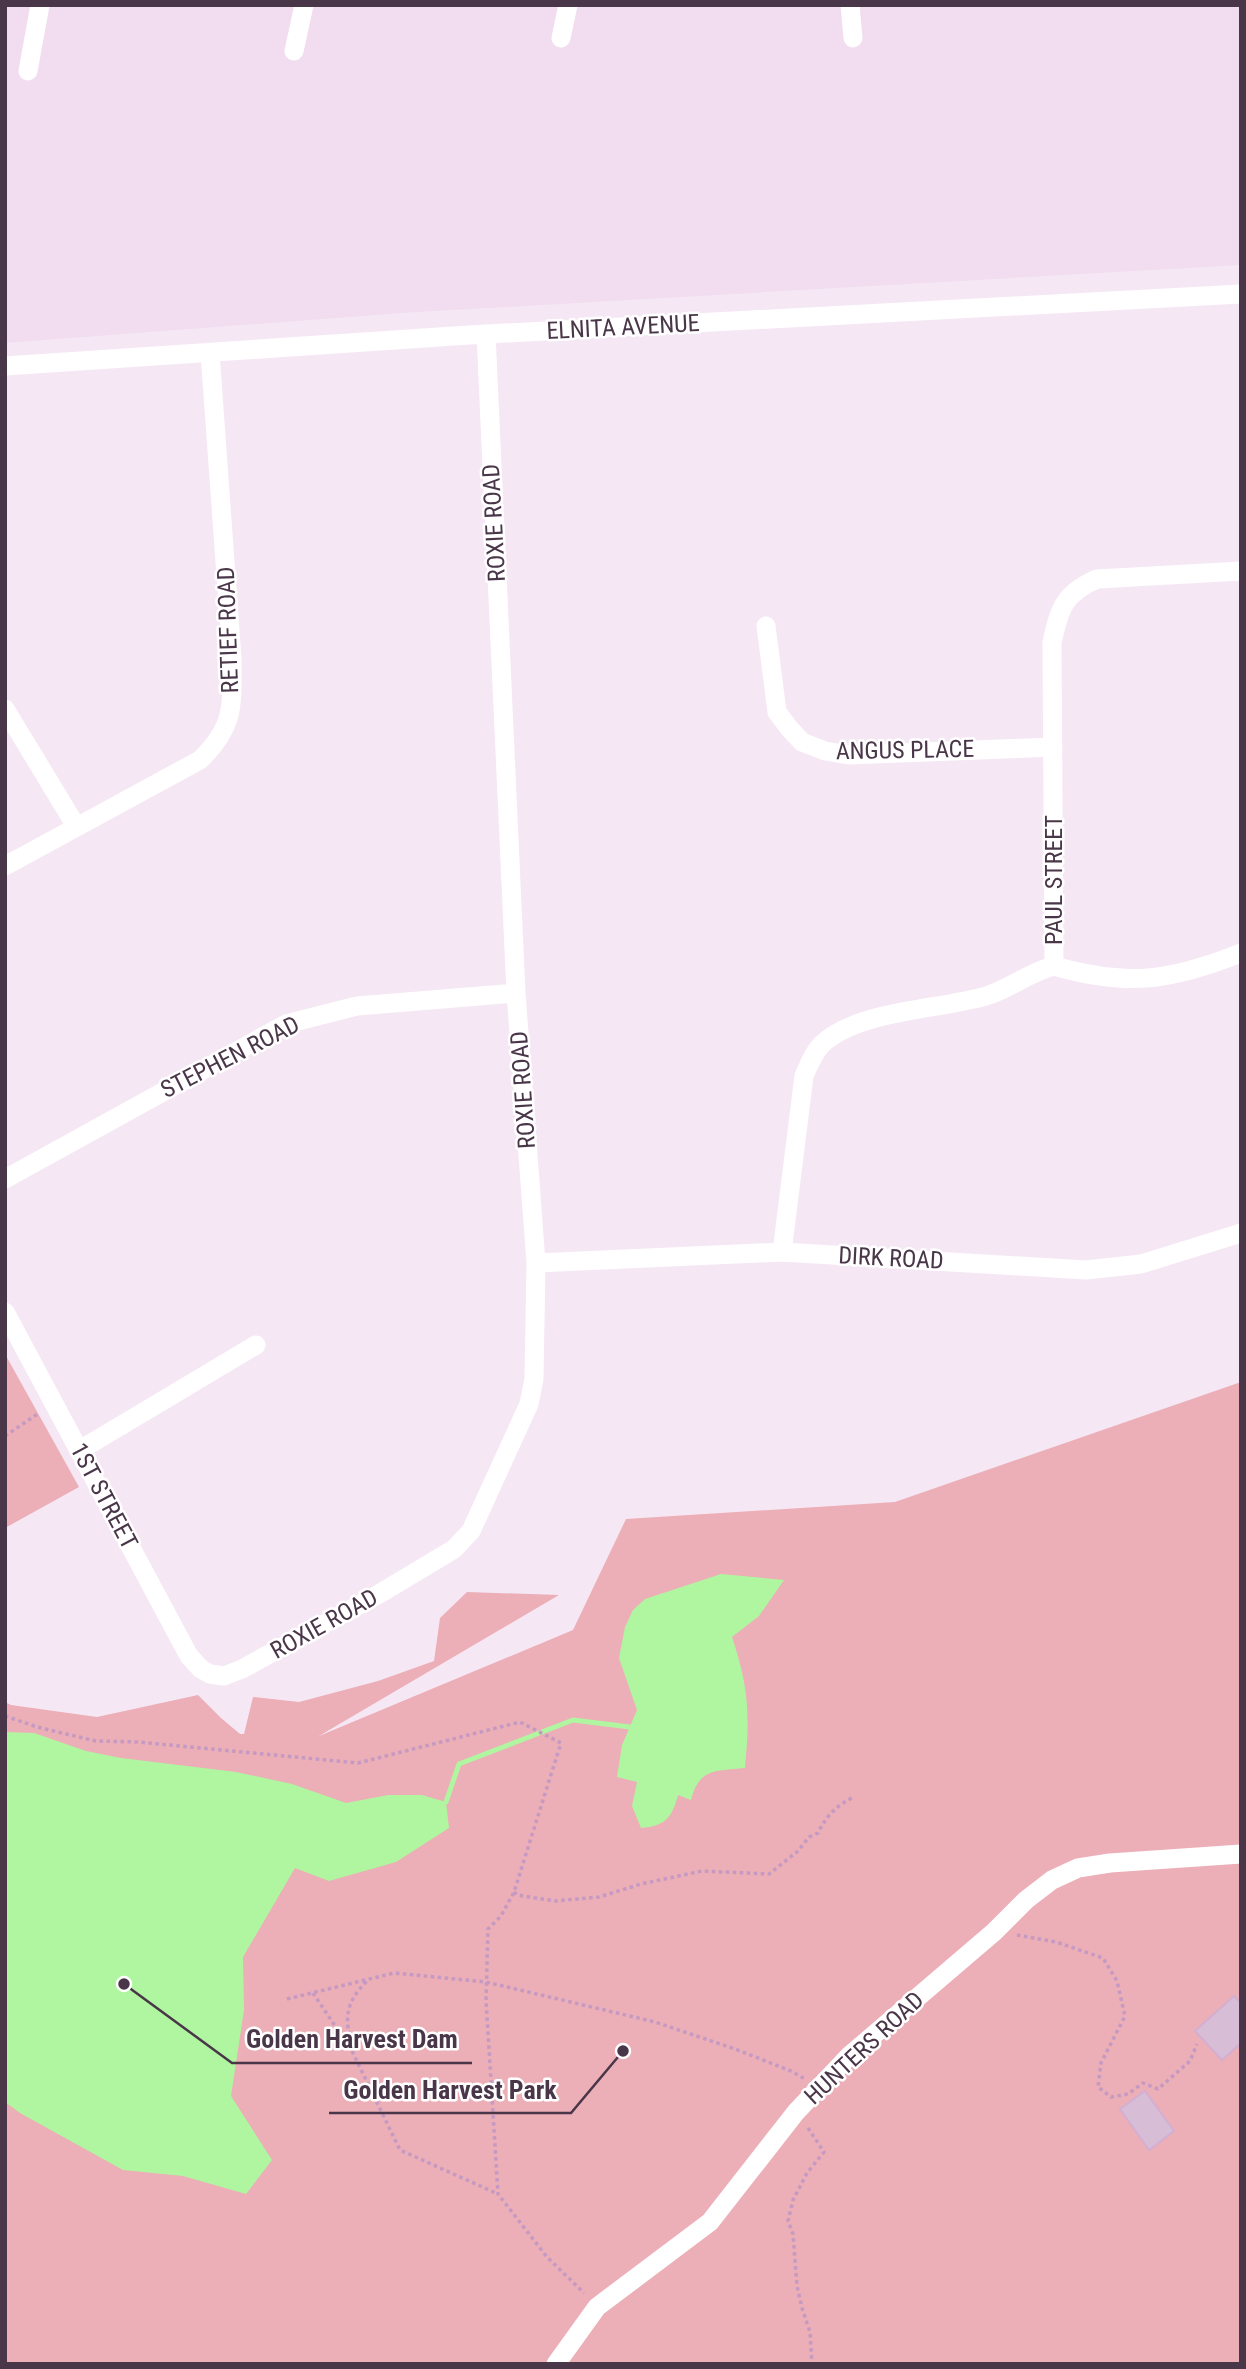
<svg xmlns="http://www.w3.org/2000/svg" width="1246" height="2369" viewBox="0 0 1246 2369" font-family="'Roboto Condensed',sans-serif">
<style>
.residential{fill:#f1ddef}
.green{fill:#ecaeb7}
.water{fill:#b0f6a1}
.lines{fill:none;stroke-linecap:round;stroke-linejoin:round}
.stream{stroke:#b0f6a1;stroke-width:5}
.building{fill:#d8bdd7;stroke:#d3afd2;stroke-width:2}
.path{stroke:#c59ac2;stroke-width:3.5;stroke-dasharray:3.5 3.5;stroke-linecap:butt}
.minor{stroke:#fff;stroke-width:19}
.labels{text-anchor:middle;dominant-baseline:central;stroke-width:5;stroke-linejoin:round;paint-order:stroke}
.street-label{font-size:24px;fill:#4a3649;stroke:#fff}
.leader{fill:none;stroke:#4a3649;stroke-width:2.5}
.callout-dot{fill:#4a3649;stroke:#fff;stroke-width:2.5}
.callout-label{font-size:26px;text-anchor:middle;font-weight:bold;fill:#4a3649;stroke:#fff;stroke-width:5;stroke-linejoin:round;paint-order:stroke}
</style>
<rect width="100%" height="100%" fill="#f5e8f4"/>
<!-- residential -->
<path class="residential" d="M 5,5 L 1241,5 L 1241,265 L 401,313 L 5,343 Z"/>
<!-- green -->
<path class="green" d="M 5,1354 L 79,1487 L 5,1528 Z
M 1241,1382 L 1241,2364 L 5,2364 L 5,1702 L 11,1705 L 97,1717 L 198,1695 L 221,1718 L 240,1734 L 244,1734 L 253,1697 L 299,1702 L 378,1681 L 434,1661 L 440,1618 L 467,1592 L 559,1595 L 319,1736 L 573,1630 L 626,1519 L 895,1502 Z"/>
<!-- water -->
<path class="water" d="M 721,1574 L 784,1580 L 759,1616 L 732,1637 C 749,1688 750,1715 745,1768 C 716,1771 699,1768 691,1800 L 678,1795 C 672,1818 665,1826 641,1828 L 632,1806 L 637,1782 L 617,1777 L 622,1745 L 637,1710 L 619,1658 L 625,1627 L 633,1610 L 645,1599 Z
M 5,1732 L 34,1733 L 86,1751 L 121,1758 L 236,1772 L 292,1784 L 346,1803 L 388,1795 L 422,1795 L 446,1802 L 449,1828 L 396,1862 L 329,1881 L 295,1868 L 243,1957 L 244,2010 L 231,2096 L 272,2160 L 246,2194 L 183,2176 L 123,2170 L 20,2113 L 5,2102 Z"/>
<g class="lines">
<!-- stream -->
<path class="stream" d="M 446,1802 L 459,1764 L 573,1720 L 630,1727"/>
</g>
<!-- building -->
<path class="building" d="M 1234,1996 L 1241,2003 L 1241,2043 L 1222,2060 L 1195,2031 Z
M 1145,2091 L 1174,2131 L 1149,2150 L 1120,2109 Z"/>
<g class="lines">
<!-- path -->
<path class="path" d="M 5,1436 L 39,1413
M 5,1716 L 37,1727 L 96,1741 L 138,1742 L 358,1763 L 520,1722 L 561,1743 L 514,1892 L 501,1916 L 488,1929 L 486,2000 L 498,2194 L 547,2257 L 584,2293
M 514,1892 L 517,1895 L 555,1901 L 599,1897 L 641,1884 L 702,1871 L 769,1874 L 798,1851 L 809,1837 L 818,1833 C 826,1816 837,1805 854,1797
M 1017,1935 L 1056,1942 L 1103,1958 L 1117,1981 L 1125,2016 L 1101,2063 L 1098,2087 L 1111,2097 L 1128,2094 L 1143,2083 L 1158,2089 L 1190,2061 L 1197,2044
M 313,1993 L 352,2051 L 400,2150 L 498,2194
M 287,1999 L 394,1973 L 486,1982 L 655,2022 L 735,2049 L 791,2071 L 805,2079
M 351,2049 C 346,2017 343,2005 368,1980
M 808,2128 L 824,2152 L 807,2173 L 793,2200 L 788,2221 L 793,2234 L 797,2286 L 802,2308 L 810,2332 L 812,2364"/>
<!-- minor -->
<path class="minor" d="M 850,5 L 853,38
M 561,38 L 568,5
M 294,51 L 304,5
M 28,71 L 40,5
M 5,366 L 469,335 L 1241,294
M 766,626 L 777,712 L 789,728 L 802,742 L 825,751 L 849,755 L 1053,747
M 5,709 L 76,826
M 5,866 L 200,760 C 235,726 232,706 232,659 L 210,353
M 1054,966 C 1128,987 1170,981 1241,953
M 5,1179 L 286,1024 L 357,1006 L 516,993
M 782,1252 L 804,1076 C 809,1065 813,1053 822,1044 C 858,1010 939,1010 986,996 C 1010,989 1029,972 1054,966 L 1052,643 C 1059,609 1064,593 1097,579 L 1241,571
M 536,1263 L 782,1252 L 1086,1270 L 1141,1264 L 1241,1233
M 5,1312 L 189,1656 L 201,1669 L 210,1674 L 224,1676 L 242,1669 L 379,1594 L 454,1549 L 471,1531 L 529,1404 L 534,1379 L 536,1263 L 516,993 L 486,334
M 80,1450 L 256,1345
M 556,2364 L 597,2307 L 710,2222 L 796,2112 L 849,2056 L 994,1932 L 1026,1900 L 1052,1880 L 1078,1868 L 1110,1863 L 1241,1854"/>
</g>
<g class="labels">
<!-- street labels -->
<g class="street-label">
<text transform="translate(623 327) rotate(-3)">ELNITA AVENUE</text>
<text transform="translate(494 523) rotate(-93)">ROXIE ROAD</text>
<text transform="translate(228 630) rotate(-92)">RETIEF ROAD</text>
<text transform="translate(905 750) rotate(-1)">ANGUS PLACE</text>
<text transform="translate(1054 880) rotate(-90)">PAUL STREET</text>
<text transform="translate(230 1057) rotate(-27)">STEPHEN ROAD</text>
<text transform="translate(523 1090) rotate(-94)">ROXIE ROAD</text>
<text transform="translate(891 1258) rotate(3)">DIRK ROAD</text>
<text transform="translate(104 1496) rotate(62)">1ST STREET</text>
<text transform="translate(324 1624) rotate(-29)">ROXIE ROAD</text>
<text transform="translate(864 2048) rotate(-43)">HUNTERS ROAD</text>
</g>
</g>
<!-- callouts -->
<path class="leader" d="M124 1984L232 2063H472M623 2051L571 2113H329"/>
<g class="callout-dot">
<circle cx="124" cy="1984" r="7"/>
<circle cx="623" cy="2051" r="7"/>
</g>
<g class="callout-label">
<text x="352" y="2048">Golden Harvest Dam</text>
<text x="450" y="2099">Golden Harvest Park</text>
</g>
<!-- border -->
<rect width="1246" height="2369" fill="none" stroke="#4a3649" stroke-width="14"/>
</svg>
